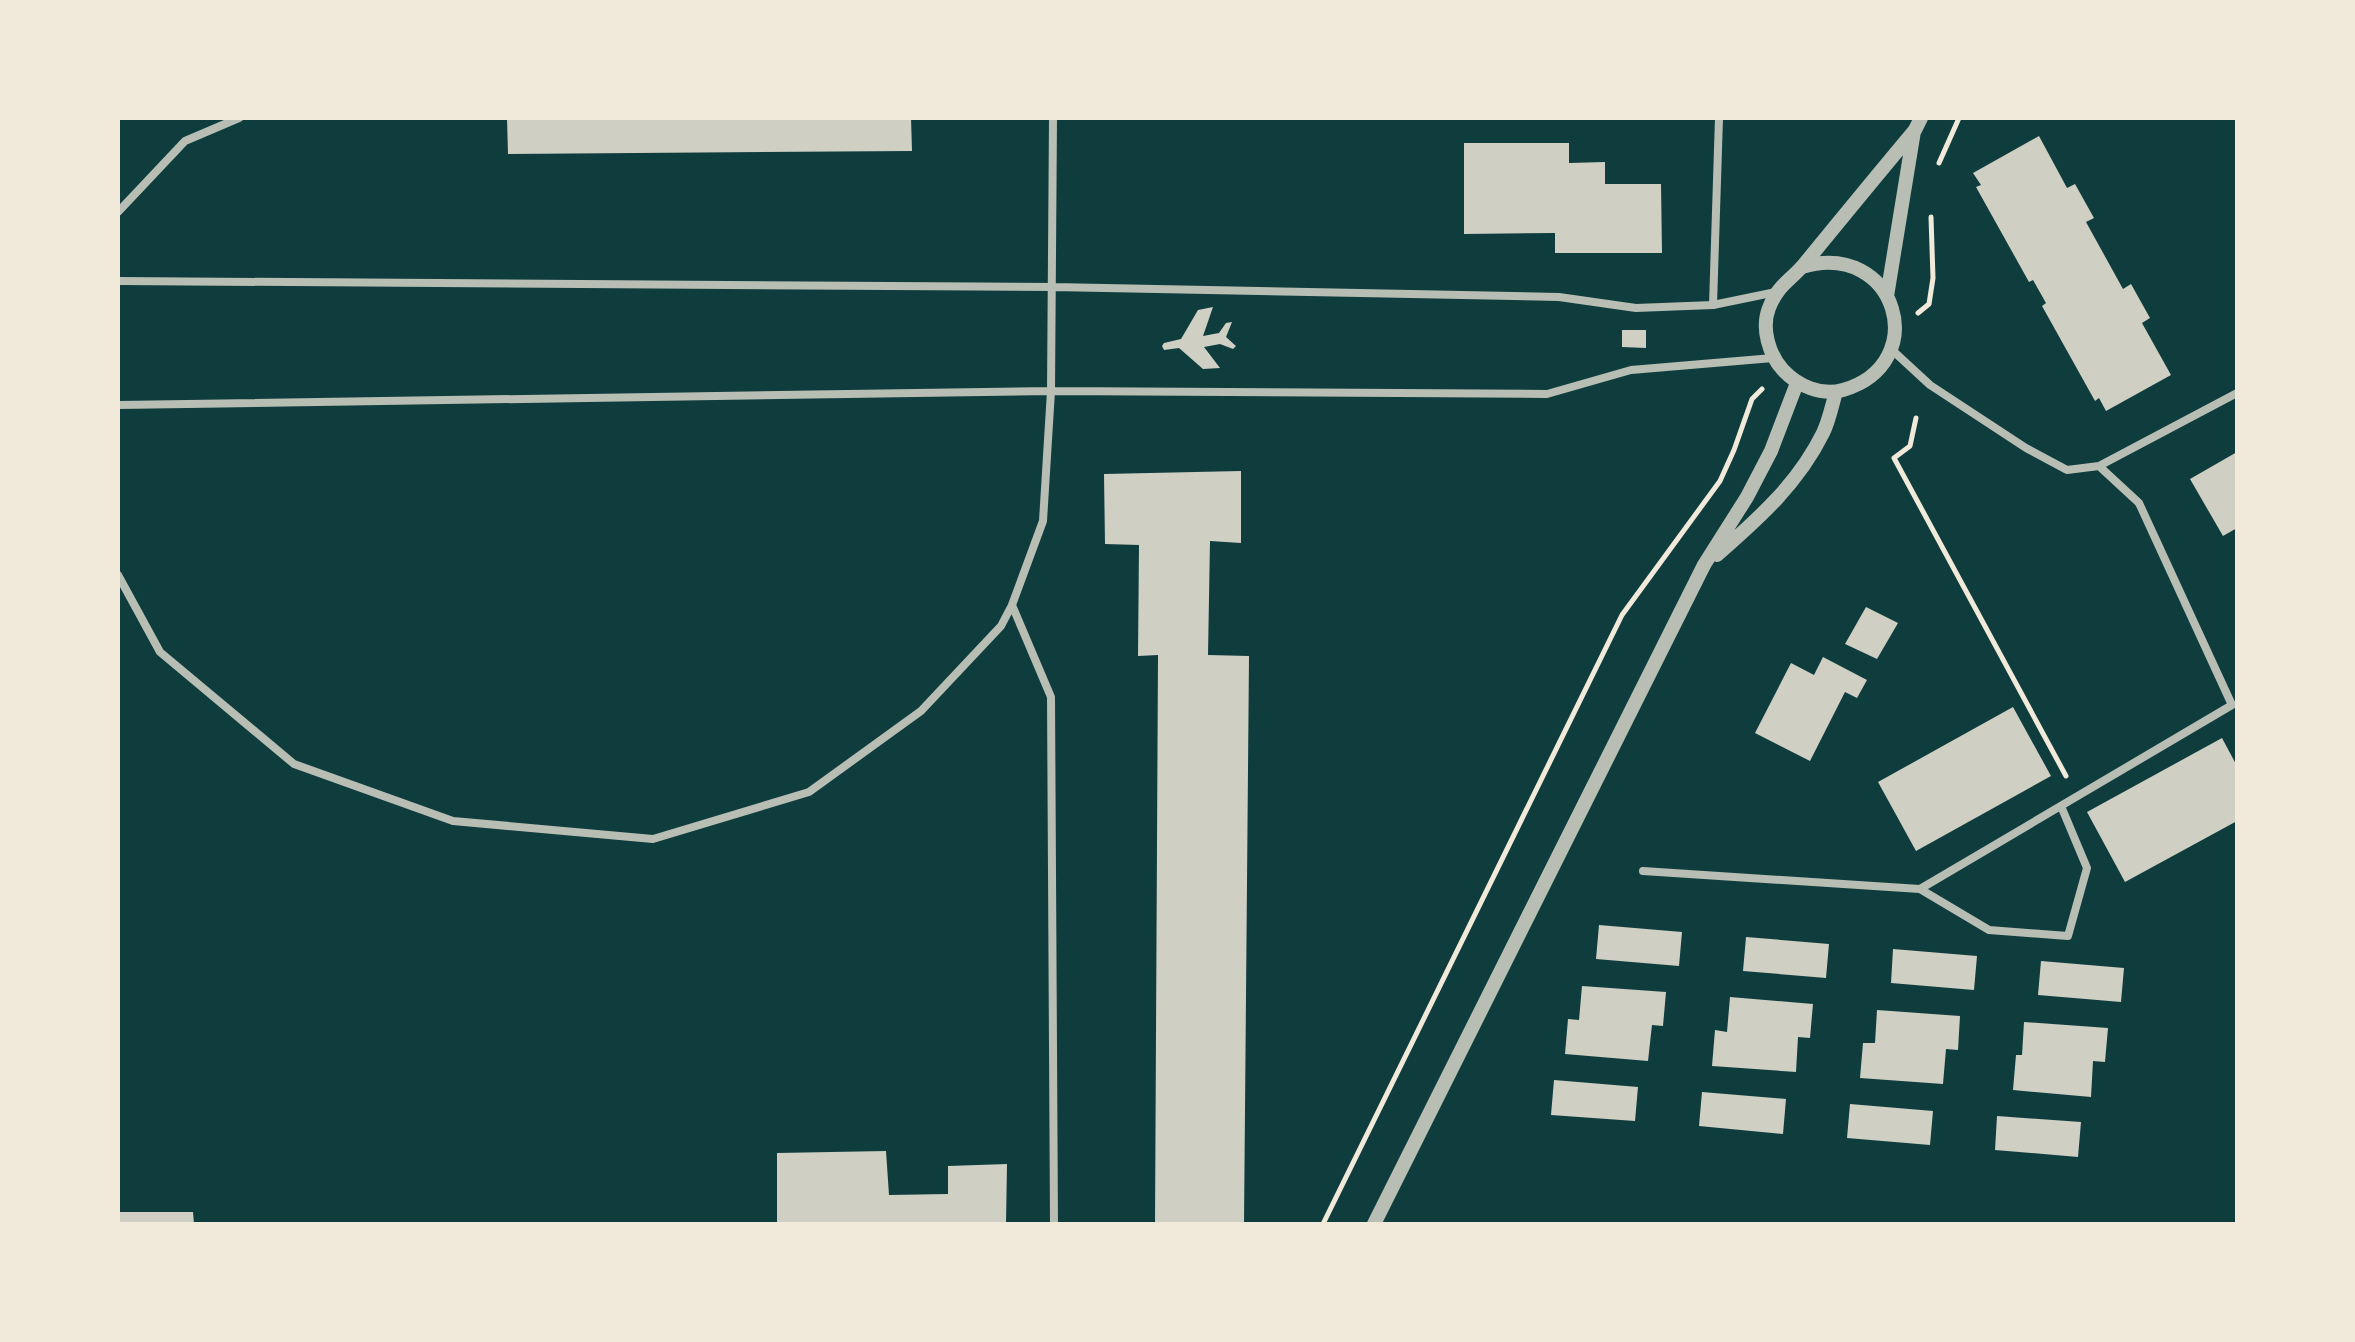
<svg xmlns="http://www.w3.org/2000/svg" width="2355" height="1342" viewBox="0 0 2355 1342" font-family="'Work Sans',sans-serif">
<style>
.building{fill:#cfcfc3}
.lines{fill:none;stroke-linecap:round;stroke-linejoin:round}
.path{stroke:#f1e9da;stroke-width:5}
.minor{stroke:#b8beb3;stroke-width:8}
.tertiary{stroke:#b8beb3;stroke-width:14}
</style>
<rect width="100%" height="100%" fill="#0f3d3e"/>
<!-- building -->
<path class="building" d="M 507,118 L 911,118 L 912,151 L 508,154 Z
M 2039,136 L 2067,188 L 2075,184 L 2094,218 L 2086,222 L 2123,289 L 2131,284 L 2150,318 L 2142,323 L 2171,375 L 2106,411 L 2099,398 L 2095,401 L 2042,306 L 2046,303 L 2033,280 L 2029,282 L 1976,187 L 1981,185 L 1973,173 Z
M 1464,143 L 1569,143 L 1569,163 L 1605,162 L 1605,184 L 1661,184 L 1662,253 L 1555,253 L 1555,233 L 1464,234 Z
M 1213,307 L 1203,336 L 1219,333 L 1226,323 L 1232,322 L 1226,337 L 1236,346 L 1233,349 L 1220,344 L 1204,347 L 1220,368 L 1203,369 L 1179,348 L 1164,350 L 1162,346 L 1164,343 L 1181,339 L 1198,310 Z
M 1622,330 L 1646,330 L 1646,348 L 1622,347 Z
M 2237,452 L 2237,528 L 2223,536 L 2190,479 Z
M 1241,471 L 1241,543 L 1210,541 L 1208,655 L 1249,656 L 1244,1224 L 1155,1224 L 1158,655 L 1138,656 L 1139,545 L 1105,544 L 1104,474 Z
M 1866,607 L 1898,623 L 1877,659 L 1845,644 Z
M 1823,657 L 1867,680 L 1857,698 L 1845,692 L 1810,761 L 1755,733 L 1791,663 L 1814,675 Z
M 2013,707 L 2051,776 L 1916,851 L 1878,782 Z
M 2222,738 L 2237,766 L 2237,821 L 2125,882 L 2087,812 Z
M 1599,925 L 1682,932 L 1679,966 L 1596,959 Z
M 1746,937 L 1829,944 L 1826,978 L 1743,971 Z
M 1893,949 L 1977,956 L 1974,990 L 1891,983 Z
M 2041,961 L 2124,968 L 2121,1002 L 2038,995 Z
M 1582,986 L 1666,992 L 1663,1026 L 1652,1025 L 1648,1061 L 1565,1054 L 1568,1019 L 1579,1020 Z
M 1730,997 L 1813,1004 L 1810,1038 L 1798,1037 L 1796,1072 L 1712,1066 L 1715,1030 L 1727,1032 Z
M 1877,1010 L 1960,1016 L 1958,1050 L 1946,1049 L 1943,1084 L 1860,1078 L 1863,1043 L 1875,1043 Z
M 2024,1022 L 2108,1028 L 2105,1062 L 2093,1061 L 2091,1097 L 2013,1090 L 2016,1055 L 2022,1055 Z
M 1554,1080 L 1638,1087 L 1635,1121 L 1551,1115 Z
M 1702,1092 L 1786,1099 L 1783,1134 L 1699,1126 Z
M 1850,1104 L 1933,1111 L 1930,1145 L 1847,1138 Z
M 1997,1116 L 2081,1122 L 2078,1157 L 1995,1150 Z
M 886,1151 L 889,1195 L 948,1194 L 948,1166 L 1007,1164 L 1006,1224 L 777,1224 L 777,1153 Z
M 118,1212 L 193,1212 L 194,1224 L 118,1224 Z"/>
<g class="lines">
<!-- path -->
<path class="path" d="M 1939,163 L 1959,118
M 1918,313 L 1929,304 L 1933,278 L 1931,217
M 1916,418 L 1910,446 L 1894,458 L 2066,776
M 1323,1224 L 1622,615 L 1720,481 L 1734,450 L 1752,399 L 1762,389"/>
<!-- minor -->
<path class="minor" d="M 1053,118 L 1051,391 L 1043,521 L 1012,605 L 1051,697 L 1054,1224
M 118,212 L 185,141 L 239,118
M 118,281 L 1053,287 L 1559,297 L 1636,308 L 1713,305 L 1776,292
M 1713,305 L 1719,118
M 1891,349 L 1930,385 L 2026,448 L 2067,470 L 2099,466 L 2237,393
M 118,405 L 1051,391 L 1547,394 L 1631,370 L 1773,358
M 118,575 L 160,652 L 294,764 L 453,821 L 653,839 L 809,792 L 921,711 L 1001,626 L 1012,605
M 1643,871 L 1920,889 L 1989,930 L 2068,936 L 2087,868 L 2061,806
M 1920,889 L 2232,705 L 2139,503 L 2099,466"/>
<!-- tertiary -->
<path class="tertiary" d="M 1802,267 C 1897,239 1933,364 1843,390 C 1821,396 1798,386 1783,370 C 1769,355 1761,328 1769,308 C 1778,284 1792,280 1806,262 C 1842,218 1878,174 1915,130 L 1921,118
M 1887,296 L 1914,131
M 1717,555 C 1758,519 1798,484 1823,433 C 1829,421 1832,405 1836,392
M 1374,1224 L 1704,565 L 1747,497 L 1771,451 L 1797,383"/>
</g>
<!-- border -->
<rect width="2355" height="1342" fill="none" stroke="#f1e9da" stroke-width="240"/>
</svg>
